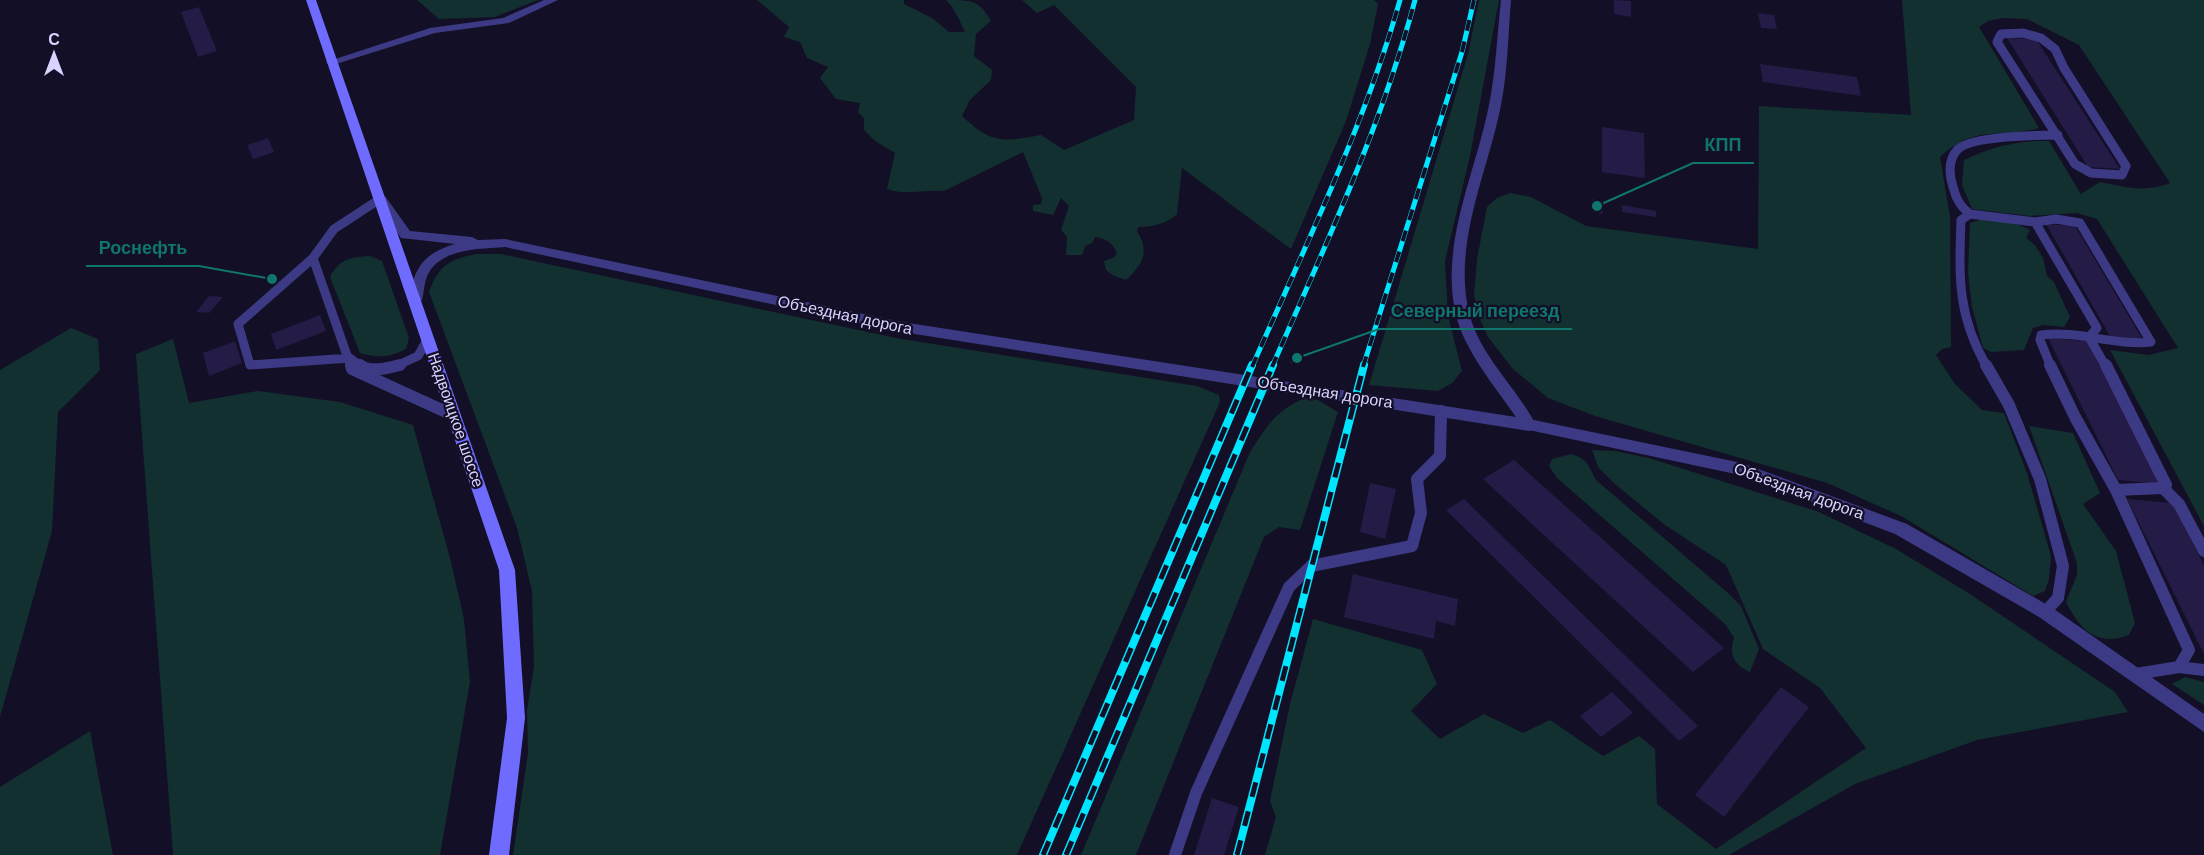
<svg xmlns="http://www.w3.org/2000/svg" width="2204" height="855" viewBox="0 0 2204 855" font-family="'DM Sans',sans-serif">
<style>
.green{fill:#12302f}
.building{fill:#241b47}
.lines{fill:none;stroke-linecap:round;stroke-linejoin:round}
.service-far1{stroke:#3d3a85;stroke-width:9}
.service{stroke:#3d3a85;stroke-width:12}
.minor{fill:#3d3a85;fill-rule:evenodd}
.tertiary{fill:#3d3a85;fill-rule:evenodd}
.secondary{fill:#6f6bff;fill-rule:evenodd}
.rail-far1-casing{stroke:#00e5ff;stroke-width:5}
.rail-casing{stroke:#00e5ff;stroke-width:8}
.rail-far1{stroke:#130f26;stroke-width:4;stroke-dasharray:11;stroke-linecap:butt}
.rail{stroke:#130f26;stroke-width:5;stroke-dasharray:15;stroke-linecap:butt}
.labels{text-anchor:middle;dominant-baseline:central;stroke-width:4.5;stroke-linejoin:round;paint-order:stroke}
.street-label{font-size:16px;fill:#d9d4ff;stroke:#130f26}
.leader{fill:none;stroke:#0f766e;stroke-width:2}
.callout-dot{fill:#0f766e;stroke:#130f26;stroke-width:2}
.callout-label{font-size:18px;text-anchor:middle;font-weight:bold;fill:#0f766e;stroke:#130f26;stroke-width:4.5;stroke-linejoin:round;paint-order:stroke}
</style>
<rect width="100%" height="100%" fill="#130f26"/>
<!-- green -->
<path class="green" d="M 417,0 L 538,0 L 495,17 L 439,19 Z
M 757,0 L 904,0 L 904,4 L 932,18 L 949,32 L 965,32 C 960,21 955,9 946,0 C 972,0 979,0 991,21 L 976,34 L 974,56 L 992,70 L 991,80 L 970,100 L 962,116 C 992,144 1002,142 1041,135 L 1064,150 L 1134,120 L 1136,87 L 1054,5 L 1037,13 L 1022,0 L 1374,0 L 1378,4 L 1370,44 L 1346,121 L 1291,249 L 1182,168 L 1177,214 C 1167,224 1152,227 1138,227 L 1137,231 C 1150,252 1143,264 1126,280 L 1114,276 L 1106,270 L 1104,261 L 1113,258 L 1117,253 C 1112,242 1107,239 1095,237 L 1092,243 L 1085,246 L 1082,255 L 1066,255 L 1067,237 L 1061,230 L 1069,206 L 1061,198 L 1053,215 L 1033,211 L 1033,205 L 1041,204 L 1042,198 L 1023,152 L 944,191 C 924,189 906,196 887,189 L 895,153 L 875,141 L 864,130 L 864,118 L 858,112 L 860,103 L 836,99 L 820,78 L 828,67 L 807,58 L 800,42 L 784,37 L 789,27 Z
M 1479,0 L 1499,0 L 1470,156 L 1445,261 L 1448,316 L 1462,371 L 1452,383 L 1438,391 L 1369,385 L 1468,54 Z
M 1902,0 L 2204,0 L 2204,526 L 2110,350 L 2148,355 L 2178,348 L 2097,219 L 2077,213 L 2030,216 L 1972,209 L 1962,185 L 1964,160 C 1990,147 2019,140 2049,141 L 2081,194 L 2100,182 C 2126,187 2145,193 2170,183 L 2079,45 L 2027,19 L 2003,18 L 1988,21 L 1979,27 L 2039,128 C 1999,139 1975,124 1940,157 L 1950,217 L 1951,347 L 1942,349 L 1936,355 L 1955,384 L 1982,410 L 2004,413 L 2027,473 L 2051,556 L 2049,579 L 2045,591 L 2033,596 L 1901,516 L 1827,483 L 1595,416 L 1548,398 L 1513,369 L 1488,337 L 1478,315 L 1474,296 L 1477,259 L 1487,207 L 1497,198 L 1510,193 L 1531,197 L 1586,226 L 1758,249 L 1759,106 L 1911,115 Z
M 1983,219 L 2017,224 L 2030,230 L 2026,238 L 2035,245 L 2043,258 L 2047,276 L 2054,282 L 2070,317 L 2064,327 L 2043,325 L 2033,328 L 2024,350 L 1991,352 L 1983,348 L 1972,307 L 1968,273 L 1970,223 Z
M 476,254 L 501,254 L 896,338 L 1197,386 L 1219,395 L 1220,402 L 1017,855 L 513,855 L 528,753 L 527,710 L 534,667 L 532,591 L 517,528 L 429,292 C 438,266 450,259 476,254 Z
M 370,256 L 382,261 L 409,338 L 406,349 C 389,358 378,358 360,353 L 330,277 C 339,259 351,257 370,256 Z
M 71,328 L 98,339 L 100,370 L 58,412 L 52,531 L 0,717 L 0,370 Z
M 173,339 L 189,403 L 258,391 L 340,402 L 413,425 L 450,558 L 464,619 L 470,682 L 440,855 L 173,855 L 136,354 Z
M 1305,398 L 1318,400 L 1338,412 L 1300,530 L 1279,527 L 1264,537 L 1136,855 L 1081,855 L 1250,452 C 1267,426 1275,411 1305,398 Z
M 2029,426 L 2073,433 L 2100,493 L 2083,504 L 2116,551 L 2135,623 L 2129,635 C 2097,647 2080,630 2066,602 L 2077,575 L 2077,563 Z
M 1592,450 L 1615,451 L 1649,458 L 1819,512 L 1896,549 L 1970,594 L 2115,692 L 2128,712 L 1977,740 L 1855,784 L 1729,855 L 1265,855 L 1276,817 L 1270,801 L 1290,704 L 1313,619 L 1422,650 L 1437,684 L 1411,711 L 1440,739 L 1484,714 L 1523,733 L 1550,720 L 1603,756 L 1639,736 L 1655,749 L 1657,804 L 1716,849 L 1866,748 L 1820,688 L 1763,649 L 1726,565 L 1665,525 L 1615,484 L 1598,467 Z
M 1571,454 C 1587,458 1589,466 1596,480 L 1728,593 L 1741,606 L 1759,649 L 1750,672 C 1735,666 1728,654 1734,638 L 1726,625 L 1557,478 L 1549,466 L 1552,459 Z
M 2185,677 L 2204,682 L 2204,705 L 2172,684 Z
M 90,731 L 113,855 L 0,855 L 0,787 Z"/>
<!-- building -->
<path class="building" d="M 1614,0 L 1631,1 L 1631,17 L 1614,14 Z
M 199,7 L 217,51 L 198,57 L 181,12 Z
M 1758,13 L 1774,15 L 1777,29 L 1761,28 Z
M 2007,38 L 2036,39 L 2120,169 L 2088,167 Z
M 1760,64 L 1857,77 L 1861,96 L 1763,82 Z
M 1602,127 L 1644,133 L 1645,178 L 1602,172 Z
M 268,138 L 274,152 L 253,159 L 247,145 Z
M 1592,199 L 1603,201 L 1603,214 L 1592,212 Z
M 1622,205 L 1656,211 L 1656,217 L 1622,212 Z
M 2046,224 L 2075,226 L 2143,340 L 2111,338 Z
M 209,296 L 223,297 L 209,313 L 196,312 Z
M 320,315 L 326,331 L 276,350 L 271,334 Z
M 2048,338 L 2087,341 L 2161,484 L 2118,480 Z
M 235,341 L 242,363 L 209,376 L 203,353 Z
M 1294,351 L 1303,353 L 1300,365 L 1290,363 Z
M 1514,460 L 1724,648 L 1693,672 L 1483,479 Z
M 1370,483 L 1396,489 L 1385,539 L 1360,532 Z
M 1464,499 L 1698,726 L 1679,741 L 1446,510 Z
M 2127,499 L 2172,503 L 2204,565 L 2204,654 Z
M 1353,574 L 1458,599 L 1455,626 L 1436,621 L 1434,639 L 1344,617 Z
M 1781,687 L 1809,707 L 1724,817 L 1695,795 Z
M 1612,692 L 1633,713 L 1601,737 L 1580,716 Z
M 1212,798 L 1239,807 L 1224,855 L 1194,855 Z"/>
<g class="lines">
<!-- service-far1 -->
<path class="service-far1" d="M 2023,33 L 2041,38 L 2055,49 L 2064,68 L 2126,166 L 2122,175 L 2091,173 L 2075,164 L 1997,42 L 2001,34 Z
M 1970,214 C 1957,204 1955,195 1951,179 C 1949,168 1950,157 1958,149 C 1973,136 2037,135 2058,135
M 2035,222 L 2056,219 L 2080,223 L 2151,342 C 2114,346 2078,330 2041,335 L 2040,340 L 2051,367
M 313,258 L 351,367
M 362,367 L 350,358 L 250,365 L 238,324 L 313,258 L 334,229 L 380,199
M 394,367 L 418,356 L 428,338
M 1987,367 C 1957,315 1959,277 1961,220 L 1970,214 L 2035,222 L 2097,328 L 2089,337 L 2106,367"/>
<!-- service -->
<path class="service" d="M 351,365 L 352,369 L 455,416
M 360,365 C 371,373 388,368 400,365
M 1986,365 L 2009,405 L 2040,479 L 2063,566 L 2058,598 L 2045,612
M 2050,365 L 2075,417 L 2116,490
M 2106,365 L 2166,485 L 2163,488 L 2116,490 L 2189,650 L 2179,667 L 2136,674
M 2163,488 L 2179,504 L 2204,551
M 2179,667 L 2204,670
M 1175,855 L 1196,793 L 1289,587 L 1311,566 L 1412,546 L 1421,513 L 1417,479 L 1440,456 L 1441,411"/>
<!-- minor -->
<path class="minor" d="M 544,0 L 558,0 L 509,23 L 435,33 L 336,64 L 328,64 L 326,62 L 430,28 L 503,18 Z
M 1529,419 L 1742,463 L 1907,524 L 2051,607 L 2204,714 L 2204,732 L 2039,617 L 1895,534 L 1740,475 L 1524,429 L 1522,425 L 1524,421 Z"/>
<!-- tertiary -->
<path class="tertiary" d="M 1501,0 L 1511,0 C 1508,35 1508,70 1501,105 C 1488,172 1451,246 1470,316 C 1481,357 1517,388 1536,425 L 1534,429 L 1529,431 L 902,332 L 505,247 C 479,249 440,248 427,276 C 424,284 424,292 422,300 L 415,305 L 408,300 C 415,268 422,254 455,244 L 401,238 L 374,199 L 380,195 L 385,196 L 410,231 L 472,237 L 478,240 L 505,239 L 902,322 L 1516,417 C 1496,388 1464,350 1456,315 C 1439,245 1476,172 1489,105 C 1496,70 1497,35 1501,0 Z"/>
<!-- secondary -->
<path class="secondary" d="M 306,0 L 316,0 L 515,570 L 525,718 L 509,855 L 489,855 L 507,718 L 499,570 Z"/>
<!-- rail-far1 casing -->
<g class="rail-far1-casing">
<path id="rail-far1" d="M 1252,367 C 1305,246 1364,127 1400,0
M 1272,367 C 1325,246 1381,128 1415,0
M 1363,367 L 1462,52 L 1474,0"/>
</g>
<!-- rail casing -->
<g class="rail-casing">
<path id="rail" d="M 1043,855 L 1252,365
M 1066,855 L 1273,365
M 1237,855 L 1364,365"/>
</g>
<!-- rail-far1 -->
<use href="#rail-far1" class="rail-far1"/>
<!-- rail -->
<use href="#rail" class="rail"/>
</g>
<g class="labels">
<!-- street labels -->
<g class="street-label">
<text transform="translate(845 315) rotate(12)">Объездная дорога</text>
<text transform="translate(1325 392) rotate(9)">Объездная дорога</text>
<text transform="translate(456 420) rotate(71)">Надвоицкое шоссе</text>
<text transform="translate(1799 491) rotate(20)">Объездная дорога</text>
</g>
</g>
<!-- callouts -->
<path class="leader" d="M1597 206L1693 163H1754M272 279L199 266H86M1297 358L1379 329H1572"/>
<g class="callout-dot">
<circle cx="1597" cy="206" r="6"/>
<circle cx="272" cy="279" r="6"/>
<circle cx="1297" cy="358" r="6"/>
</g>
<g class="callout-label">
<text x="1723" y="151">КПП</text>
<text x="143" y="254">Роснефть</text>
<text x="1475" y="317">Северный переезд</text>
</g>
<!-- north arrow -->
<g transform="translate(54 54)" stroke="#130f26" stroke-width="4.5" paint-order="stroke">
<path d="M0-4.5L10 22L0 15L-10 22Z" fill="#d9d4ff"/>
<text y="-9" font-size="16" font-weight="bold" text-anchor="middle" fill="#d9d4ff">С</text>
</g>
</svg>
